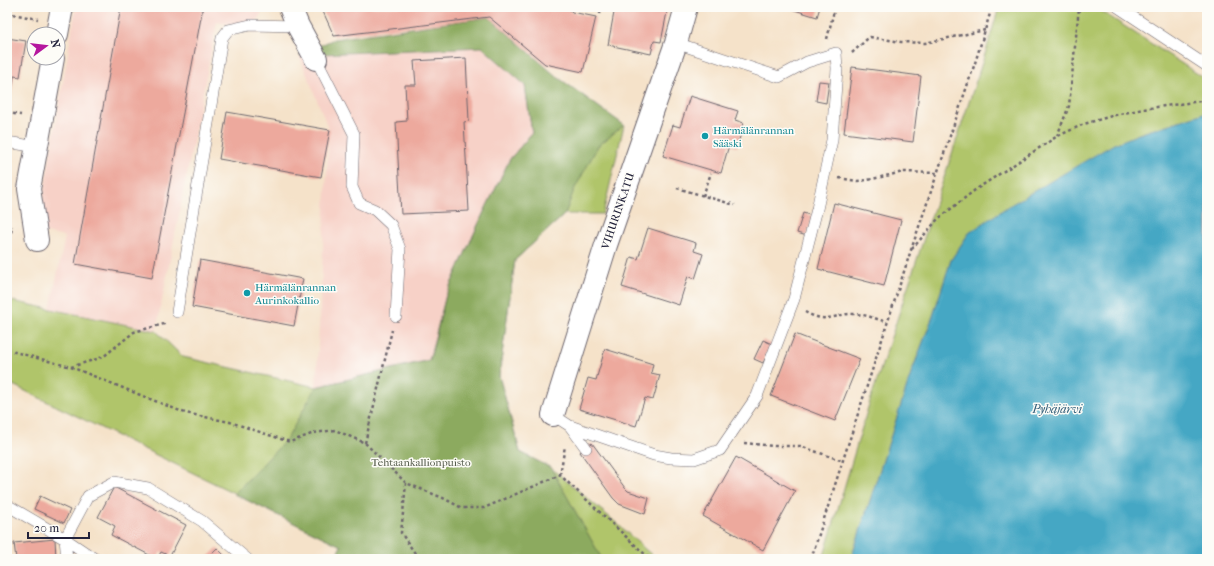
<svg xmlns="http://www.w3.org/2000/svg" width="1214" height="566" viewBox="0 0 1214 566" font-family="'IM FELL French Canon',serif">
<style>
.built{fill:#f7d1c7}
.green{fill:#b0c56a;stroke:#697452}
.forest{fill:#8caa5e;stroke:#57664c}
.water{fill:#45a7c4;stroke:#346480}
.building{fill:#eda99d}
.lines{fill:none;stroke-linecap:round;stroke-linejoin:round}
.lane-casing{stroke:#6c656d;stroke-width:12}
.street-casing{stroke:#6c656d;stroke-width:24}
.path{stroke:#6c656d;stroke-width:2.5;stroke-dasharray:3 3;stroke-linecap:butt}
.lane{stroke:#fff;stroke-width:11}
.street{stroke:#fff;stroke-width:22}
.culture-dot{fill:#0f9aa8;stroke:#fdfcf7;stroke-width:1.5}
.labels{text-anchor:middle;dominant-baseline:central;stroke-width:3;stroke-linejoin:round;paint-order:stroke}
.culture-label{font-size:11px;fill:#0d838f;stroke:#fdfcf7;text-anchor:start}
.street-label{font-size:11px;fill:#22223b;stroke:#fdfcf7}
.park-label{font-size:11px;fill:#545b4b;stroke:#fdfcf7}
.water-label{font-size:12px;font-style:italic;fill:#325e79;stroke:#fdfcf7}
</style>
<rect width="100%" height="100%" fill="#fdfcf7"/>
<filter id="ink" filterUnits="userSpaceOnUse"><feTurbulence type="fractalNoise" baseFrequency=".025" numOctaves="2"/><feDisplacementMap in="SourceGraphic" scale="8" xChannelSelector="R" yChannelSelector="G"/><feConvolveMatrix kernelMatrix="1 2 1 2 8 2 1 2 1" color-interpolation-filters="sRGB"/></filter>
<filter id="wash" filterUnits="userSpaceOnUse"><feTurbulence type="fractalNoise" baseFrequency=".012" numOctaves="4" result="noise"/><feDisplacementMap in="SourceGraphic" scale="16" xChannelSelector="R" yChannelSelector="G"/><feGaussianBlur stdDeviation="0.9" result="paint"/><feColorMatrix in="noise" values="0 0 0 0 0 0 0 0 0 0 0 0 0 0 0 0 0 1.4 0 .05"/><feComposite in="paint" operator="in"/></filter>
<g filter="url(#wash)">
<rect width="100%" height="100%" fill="#f5e2c9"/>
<!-- built -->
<path class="built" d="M 76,7 L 265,7 L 252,29 L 217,22 L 156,331 L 50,309 L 65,237 L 37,231 Z
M 482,47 L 525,85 L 532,133 L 510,159 L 483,214 L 446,295 L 430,360 L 316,387 L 329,130 L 299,55 Z"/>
<!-- green -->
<path class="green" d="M 999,7 L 1095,7 L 1207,80 L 1207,112 L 1139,134 L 969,233 L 951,260 L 933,316 L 912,371 L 851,559 L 823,559 L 869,404 L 986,51 Z
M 525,85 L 624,125 L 603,214 L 565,214 L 515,260 L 499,376 L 520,452 L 551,468 L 613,520 L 656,559 L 369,559 L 11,384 L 7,391 L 7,300 L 156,331 L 183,357 L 316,387 L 429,360 L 446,295 L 483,214 L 510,159 L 532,133 Z"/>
<!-- forest -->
<path class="forest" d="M 489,17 L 556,76 L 624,125 L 598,146 L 574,190 L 565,214 L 515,260 L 499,376 L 520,452 L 551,468 L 602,559 L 334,559 L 341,546 L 234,494 L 287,439 L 316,387 L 430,360 L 446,295 L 483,214 L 510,159 L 532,133 L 525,85 L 482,47 L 299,55 L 334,39 Z"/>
<!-- water -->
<path class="water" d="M 1207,112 L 1207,559 L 851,559 L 912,371 L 933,316 L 951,260 L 969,233 L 1007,207 L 1114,144 L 1139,134 Z"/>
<g id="blocks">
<!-- building -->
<path class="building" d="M 121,7 L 203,7 L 152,278 L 75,264 Z
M 321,7 L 567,7 L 572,12 L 596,17 L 583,72 L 545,64 L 489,17 L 334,36 Z
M 615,7 L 668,7 L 661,42 L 654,41 L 651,54 L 608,45 Z
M 788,7 L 820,7 L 817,17 L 788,8 Z
M 7,38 L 26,41 L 20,77 L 14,76 L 11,97 L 7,96 Z
M 466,58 L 469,121 L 464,122 L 469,211 L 401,214 L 396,122 L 407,121 L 405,85 L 416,85 L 414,61 Z
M 852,67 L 921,76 L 913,142 L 844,133 Z
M 819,81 L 829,82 L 826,103 L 816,101 Z
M 690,96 L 738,111 L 735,120 L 744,123 L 737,147 L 729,145 L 721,173 L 663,156 L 673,125 L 680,127 Z
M 227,112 L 330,130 L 321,177 L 219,159 Z
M 834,203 L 901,220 L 884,286 L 818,269 Z
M 803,213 L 813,216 L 807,236 L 797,233 Z
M 648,228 L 696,243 L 694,251 L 703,254 L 695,279 L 688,276 L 679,305 L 622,287 L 631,257 L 638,259 Z
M 200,260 L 303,279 L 294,326 L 192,307 Z
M 795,334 L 860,359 L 835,421 L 771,396 Z
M 763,340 L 772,344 L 763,363 L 754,359 Z
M 605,349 L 653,364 L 651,373 L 660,375 L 653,400 L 645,398 L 636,426 L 579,409 L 588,378 L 596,380 Z
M 592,443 L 625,488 L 628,491 L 649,498 L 645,514 L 619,504 L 613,498 L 580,452 Z
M 736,457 L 795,491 L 763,550 L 703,516 Z
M 114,487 L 186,525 L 170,556 L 161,552 L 157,559 L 111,535 L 115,526 L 98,517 Z
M 40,496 L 70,510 L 64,523 L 34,509 Z
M 55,539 L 56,559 L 16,559 L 14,543 Z
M 217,548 L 228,559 L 206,559 Z"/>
</g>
</g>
<g filter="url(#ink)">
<use href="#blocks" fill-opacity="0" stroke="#6c656d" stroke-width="1"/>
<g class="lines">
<!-- lane casing -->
<g class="lane-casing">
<path id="lane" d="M 1118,7 L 1207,66
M 316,59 L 354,134 L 352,187 L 359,203 L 375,210 L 391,225 L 400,249 L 396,316
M 7,142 L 37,147
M 177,312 L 222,38 L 228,30 L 250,25 L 298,26
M 553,415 L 570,426 L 654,455 L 671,458 L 694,459 L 720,450 L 757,396 L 794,299 L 817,209 L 832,140 L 837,69 L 836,53 L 807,62 L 779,77 L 676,43
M 570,426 L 586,448
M 7,505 L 65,539 L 95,559
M 67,559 L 65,539 L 88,496 L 114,482 L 148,488 L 202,521 L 247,559"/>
</g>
<!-- street casing -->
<g class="street-casing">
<path id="street" d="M 290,7 L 298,26 L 316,59
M 57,34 L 62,7
M 37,240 L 29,189 L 53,58
M 553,415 L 606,245 L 676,43 L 686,7"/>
</g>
<!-- path -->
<path class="path" d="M 7,13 L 38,19
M 600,14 L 601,7
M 827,39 L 835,7
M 852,53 L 866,40 L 870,37 L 901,42 L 925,43 L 985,30
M 7,113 L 21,115
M 1057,136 L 1069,106 L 1079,7
M 839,178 L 857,181 L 868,180 L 903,172 L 937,173
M 677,188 L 735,205
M 703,196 L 711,173
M 912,249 L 938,219 L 975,190 L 1056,137 L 1084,124 L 1115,115 L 1143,109 L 1201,101 L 1207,101
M 7,262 L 12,226
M 805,312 C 811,315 819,319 826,318 C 835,318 844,313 853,314 C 865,314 876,319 887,322
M 7,350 L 71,367 L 185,413 L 230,422 L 290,442 L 314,433 L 335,430 L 365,443 L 406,483 L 443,498 L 462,508 L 484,508 L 560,475 L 650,559
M 71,367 L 103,357 L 134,332 L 164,324 L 167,322
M 365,443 L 392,330
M 744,443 L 774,446 L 800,446 L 843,461
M 560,475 L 565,446
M 406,483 L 401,533 L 419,559
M 811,559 L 911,250 L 975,63 L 992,7"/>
<!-- lane -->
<use href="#lane" class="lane"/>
<!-- street -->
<use href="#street" class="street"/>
</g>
</g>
<!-- markers -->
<g class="culture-dot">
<circle cx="705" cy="136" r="4"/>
<circle cx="247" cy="293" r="4"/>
</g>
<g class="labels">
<!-- culture labels -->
<g class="culture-label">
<text x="713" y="130">Härmälänrannan<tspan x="713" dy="13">Sääski</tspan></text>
<text x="255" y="287">Härmälänrannan<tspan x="255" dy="13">Aurinkokallio</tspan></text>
</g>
<!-- street labels -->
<g class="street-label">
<text transform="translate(618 211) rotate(-71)">VIHURINKATU</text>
</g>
<!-- park labels -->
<g class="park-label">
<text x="421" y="462">Tehtaankallionpuisto</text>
</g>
<!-- water labels -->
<g class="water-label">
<text x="1057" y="409">Pyhäjärvi</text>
</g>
</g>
<!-- margin -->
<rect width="1214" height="566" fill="none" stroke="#fdfcf7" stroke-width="24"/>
<!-- north arrow -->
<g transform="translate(46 46) rotate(75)"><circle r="19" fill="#fdfcf7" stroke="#a5a5ac"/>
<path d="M0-3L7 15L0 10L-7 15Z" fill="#b5179e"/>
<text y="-6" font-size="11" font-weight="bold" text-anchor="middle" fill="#22223b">N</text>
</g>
<!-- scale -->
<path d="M28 532v6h61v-6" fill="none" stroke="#22223b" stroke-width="2"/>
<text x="34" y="532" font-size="12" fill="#22223b" stroke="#fdfcf7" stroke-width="3" paint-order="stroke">20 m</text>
</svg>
